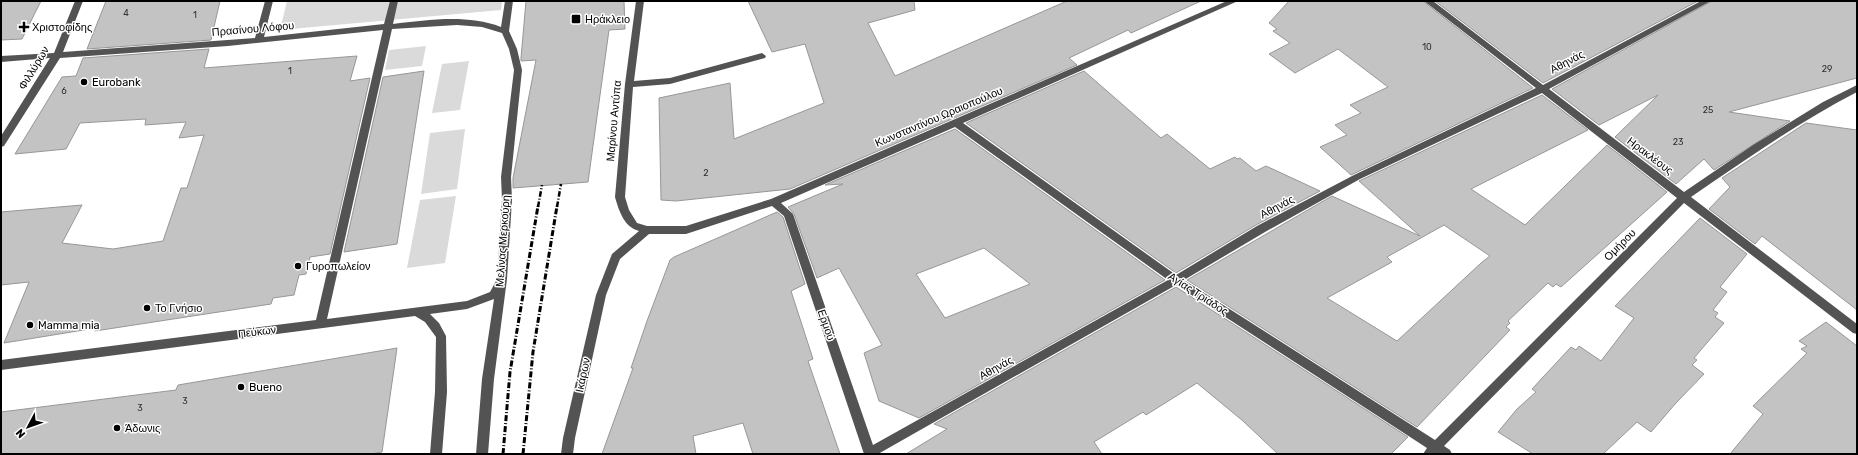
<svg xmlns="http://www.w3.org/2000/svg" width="1858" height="455" viewBox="0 0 1858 455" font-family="Rubik,sans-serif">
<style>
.green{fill:#dadada}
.building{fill:#c3c3c3;stroke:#979797;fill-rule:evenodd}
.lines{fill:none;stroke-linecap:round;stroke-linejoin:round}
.minor{fill:#535353;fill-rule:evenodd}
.rail-far1{stroke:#000;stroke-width:2.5;stroke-dasharray:5.5 2 1 2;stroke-linecap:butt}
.rail{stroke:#000;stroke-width:3;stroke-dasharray:6 2 1 2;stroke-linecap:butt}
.poi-dot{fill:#000;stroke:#fff;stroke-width:1.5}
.labels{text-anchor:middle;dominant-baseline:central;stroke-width:3;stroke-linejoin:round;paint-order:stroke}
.number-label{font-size:9px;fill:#313131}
.poi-label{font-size:11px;fill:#000;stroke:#fff;text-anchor:start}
.street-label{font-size:11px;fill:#000;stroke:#fff}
</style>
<rect width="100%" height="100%" fill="#fff"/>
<!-- green -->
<path class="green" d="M 287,1 L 502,1 L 501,10 L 280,30 Z
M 426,46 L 422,66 L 385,70 L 389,50 Z
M 469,61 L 460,110 L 432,113 L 442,64 Z
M 465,129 L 457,189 L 421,194 L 430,133 Z
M 456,196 L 445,263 L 407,268 L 420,200 Z"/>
<!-- building -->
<path class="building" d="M 1,1 L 41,1 L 22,39 L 1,40 Z
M 106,1 L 220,1 L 211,40 L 87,49 Z
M 526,1 L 624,1 L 625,29 L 609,30 L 588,182 L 513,188 L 513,178 L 536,60 L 521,61 L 521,58 Z
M 748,1 L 914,1 L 915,10 L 868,23 L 895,76 L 1067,1 L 1201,1 L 1131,33 L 1128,30 L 1069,58 L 1077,65 L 790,189 L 676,201 L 661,200 L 659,98 L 730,83 L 734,139 L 824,103 L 805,44 L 772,52 Z
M 1289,1 L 1423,1 L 1533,88 L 1351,175 L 1320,147 L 1347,135 L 1335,125 L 1361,113 L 1350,105 L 1388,87 L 1338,49 L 1295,73 L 1269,54 L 1290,43 L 1273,31 L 1277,29 L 1269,23 Z
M 1435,1 L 1698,1 L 1543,83 Z
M 1712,1 L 1857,1 L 1857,78 L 1729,112 L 1790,121 L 1714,170 L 1704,159 L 1676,184 L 1615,137 L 1658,95 L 1599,125 L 1552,89 Z
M 209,49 L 204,68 L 357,56 L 350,81 L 370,78 L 330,254 L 310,257 L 306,274 L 299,275 L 294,295 L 273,298 L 271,304 L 95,331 L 96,328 L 4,343 L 29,282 L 1,285 L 1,212 L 82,205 L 62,243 L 113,249 L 163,241 L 181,188 L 187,188 L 204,135 L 179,138 L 186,122 L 145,125 L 146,119 L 80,123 L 66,149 L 15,154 L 62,77 L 76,76 L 83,58 Z
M 424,71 L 397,244 L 344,252 L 383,77 Z
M 1084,71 L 1161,138 L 1167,134 L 1210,169 L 1235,157 L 1237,159 L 1240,158 L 1256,171 L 1266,166 L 1320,191 L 1256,225 L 1176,273 L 966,123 Z
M 1542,95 L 1588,130 L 1471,189 L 1525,225 L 1607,145 L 1667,192 L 1561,287 L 1556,284 L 1553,287 L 1548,283 L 1508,321 L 1510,323 L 1506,327 L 1510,330 L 1417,427 L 1187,280 L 1332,196 L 1420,236 L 1359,181 ZM 1444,225 L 1490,256 L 1481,263 L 1397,341 L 1327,298 L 1392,262 L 1387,257 Z
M 1806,123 L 1857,130 L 1857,310 L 1762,236 L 1755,244 L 1709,209 L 1730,187 L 1722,178 Z
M 955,129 L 1165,280 L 919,418 L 879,401 L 864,353 L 882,345 L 839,268 L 817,278 L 794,214 L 788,207 L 843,184 L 825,185 ZM 984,248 L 1030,284 L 945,318 L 916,274 Z
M 777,212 L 783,217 L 805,284 L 791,291 L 813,359 L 808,361 L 840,454 L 753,454 L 743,423 L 693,436 L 696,454 L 602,454 L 633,368 L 631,368 L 647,321 L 670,260 L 674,257 Z
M 1700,218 L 1747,254 L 1720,287 L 1727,292 L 1713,310 L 1718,313 L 1715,317 L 1724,323 L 1694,358 L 1697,360 L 1692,365 L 1704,374 L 1676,403 L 1651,432 L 1637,422 L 1603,454 L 1533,454 L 1498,432 L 1517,409 L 1536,392 L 1532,389 L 1571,347 L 1576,350 L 1579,346 L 1601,361 L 1634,318 L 1615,306 Z
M 1176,287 L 1408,437 L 1391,454 L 1278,454 L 1243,421 L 1197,383 L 1146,415 L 1143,412 L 1094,442 L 1102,454 L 906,454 L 947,429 L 934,424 Z
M 1826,322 L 1857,346 L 1857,454 L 1730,454 L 1763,414 L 1753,406 L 1807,353 L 1801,349 L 1807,346 L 1799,341 Z
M 397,348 L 382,452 L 371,454 L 1,454 L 1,412 L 176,390 L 178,385 Z"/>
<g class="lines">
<!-- minor -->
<path class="minor" d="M 75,1 L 83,1 L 63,52 L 255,38 L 265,1 L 273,1 L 264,37 L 384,24 L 390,1 L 398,1 L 393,24 C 428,20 467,14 501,27 L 505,1 L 513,1 L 509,31 L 517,49 L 522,70 L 511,177 L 512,200 L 507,279 L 494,379 L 488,454 L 476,454 L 482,379 L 494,299 L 467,309 L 430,314 L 439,323 L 446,336 L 447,392 L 442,454 L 430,454 L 435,392 L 436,337 L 425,322 L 415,316 L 1,370 L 1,360 L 316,320 L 383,30 L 228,46 L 60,58 L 4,146 L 1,147 L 1,136 L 50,58 L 1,62 L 1,56 L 54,53 ZM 457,25 L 482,27 L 502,33 L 509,49 L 514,70 L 501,177 L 502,200 L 497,279 L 490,292 L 467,301 L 327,319 L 392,29 Z
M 636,1 L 644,1 L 634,81 L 670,78 L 762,53 L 766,56 L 765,58 L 670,84 L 633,87 L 625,197 L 629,210 L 637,223 L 647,226 L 686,226 L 771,199 L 1227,1 L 1238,1 L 963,123 L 1176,275 L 1257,226 L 1354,175 L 1536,88 L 1424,1 L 1433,1 L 1543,85 L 1701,1 L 1711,1 L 1549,89 L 1684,192 L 1753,145 L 1823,102 L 1857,85 L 1857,92 C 1799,122 1745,160 1691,197 L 1857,324 L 1857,334 L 1853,333 L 1684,203 L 1444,446 L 1450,450 L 1452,454 L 1423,454 L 1427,448 L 1176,285 L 878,454 L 864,454 L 784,216 L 772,206 L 686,234 L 649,234 L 620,259 L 606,295 L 575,438 L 573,454 L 561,454 L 563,438 L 596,295 L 612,254 L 639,231 C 624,227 619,211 615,197 L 625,84 ZM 1542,93 L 1677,198 L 1435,440 L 1184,280 L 1265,232 L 1360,179 ZM 955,127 L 1168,280 L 873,445 L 793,214 L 781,203 Z"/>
<!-- rail-far1 -->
<path class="rail-far1" d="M 538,207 L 542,185
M 557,207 L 561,184"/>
<!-- rail -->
<path class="rail" d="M 503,454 L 510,372 L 538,206
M 523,454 L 533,352 L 557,206"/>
</g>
<!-- markers -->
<g class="poi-dot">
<rect x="571" y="14" width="10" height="10" rx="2"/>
<path d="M22 21h4v4h4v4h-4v4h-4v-4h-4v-4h4z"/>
<circle cx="84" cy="82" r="4"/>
<circle cx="298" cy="266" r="4"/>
<circle cx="147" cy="308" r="4"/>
<circle cx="30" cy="325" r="4"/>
<circle cx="241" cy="387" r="4"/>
<circle cx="117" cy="428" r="4"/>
</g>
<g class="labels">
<!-- number labels -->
<g class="number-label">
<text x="126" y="13">4</text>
<text x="195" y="15">1</text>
<text x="1427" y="47">10</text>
<text x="1827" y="69">29</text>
<text x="290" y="71">1</text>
<text x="64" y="91">6</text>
<text x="1708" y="110">25</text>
<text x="1678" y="142">23</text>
<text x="706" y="173">2</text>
<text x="185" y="401">3</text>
<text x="140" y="408">3</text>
</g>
<!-- poi labels -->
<g class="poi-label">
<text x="585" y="19">Ηράκλειο</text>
<text x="32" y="27">Χριστοφίδης</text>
<text x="92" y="82">Eurobank</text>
<text x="306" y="266">Γυροπωλείον</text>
<text x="155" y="308">Το Γνήσιο</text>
<text x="38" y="325">Mamma mia</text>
<text x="249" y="387">Bueno</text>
<text x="125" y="428">Άδωνις</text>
</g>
<!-- street labels -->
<g class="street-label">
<text transform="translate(253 29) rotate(-5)">Πρασίνου Λόφου</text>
<text transform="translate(1567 62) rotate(-28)">Αθηνάς</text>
<text transform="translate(34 68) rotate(-59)">Φιλλύρων</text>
<text transform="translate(939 117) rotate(-23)">Κωνσταντίνου Ωραιοπούλου</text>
<text transform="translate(614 121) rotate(-85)">Μαρίνου Αντύπα</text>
<text transform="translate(1650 156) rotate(37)">Ηρακλέους</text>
<text transform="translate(1277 207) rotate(-28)">Αθηνάς</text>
<text transform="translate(503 241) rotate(-86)">Μελίνας Μερκούρη</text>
<text transform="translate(1620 245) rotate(-45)">Ομήρου</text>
<text transform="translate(1198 294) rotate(33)">Αγίας Τριάδος</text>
<text transform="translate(826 325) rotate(71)">Ερμού</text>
<text transform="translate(257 332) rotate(-7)">Πεύκων</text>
<text transform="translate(996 368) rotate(-29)">Αθηνάς</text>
<text transform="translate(583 375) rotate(-78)">Ικάρων</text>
</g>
</g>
<!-- border -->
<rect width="1858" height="455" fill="none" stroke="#000000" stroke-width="4"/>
<!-- north arrow -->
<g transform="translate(28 427) rotate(229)" stroke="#ffffff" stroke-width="3" paint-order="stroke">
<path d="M0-3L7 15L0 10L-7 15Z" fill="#000000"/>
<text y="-6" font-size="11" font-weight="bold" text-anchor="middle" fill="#000000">N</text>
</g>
</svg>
